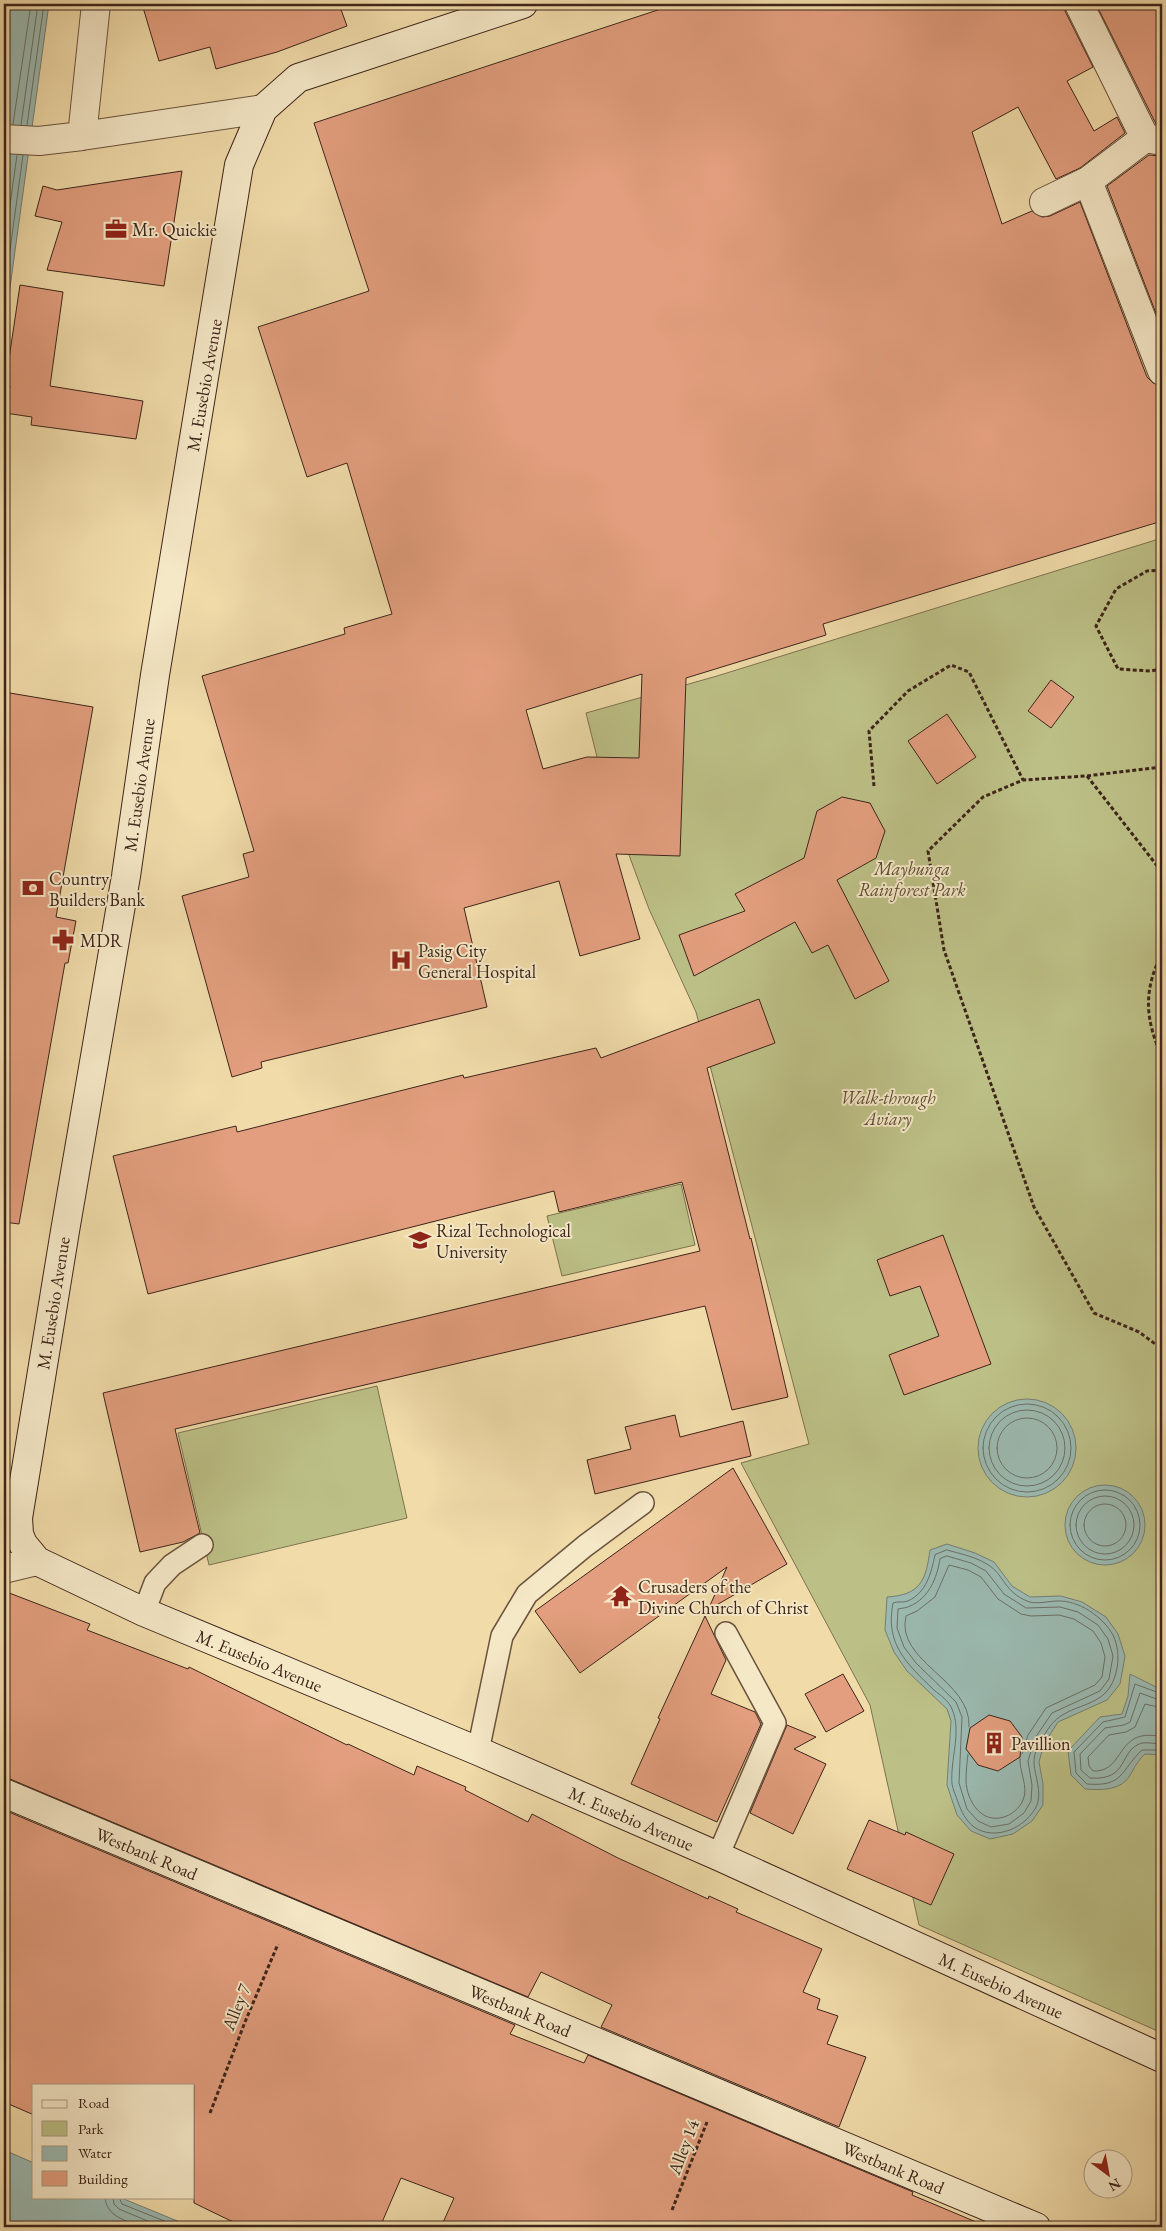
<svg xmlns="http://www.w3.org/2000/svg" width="1166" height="2231" viewBox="0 0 1166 2231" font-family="'EB Garamond',serif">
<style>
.green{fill:#bcc086;stroke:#7d7250}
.water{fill:#9bb9b0;stroke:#767e74}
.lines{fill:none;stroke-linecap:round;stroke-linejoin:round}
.shore{stroke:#6c6f65;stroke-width:1}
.building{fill:#e29e7e;stroke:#3e251a;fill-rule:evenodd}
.lane-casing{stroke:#6a523e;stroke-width:24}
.street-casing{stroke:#6a523e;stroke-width:30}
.secondary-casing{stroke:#3e251a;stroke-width:30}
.path{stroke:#3e251a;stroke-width:3;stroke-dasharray:4 2.5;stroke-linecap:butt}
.lane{stroke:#f5e8c7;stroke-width:21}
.street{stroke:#f5e8c7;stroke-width:28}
.secondary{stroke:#f5e8c7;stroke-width:28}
.labels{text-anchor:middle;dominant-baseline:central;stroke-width:4;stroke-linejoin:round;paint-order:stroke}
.poi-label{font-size:18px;fill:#3e251a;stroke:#f5e8c7;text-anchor:start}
.street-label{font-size:18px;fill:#3e251a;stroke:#f5e8c7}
.park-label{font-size:18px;font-style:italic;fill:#5e4c35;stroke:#f5e8c7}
</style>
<rect width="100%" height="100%" fill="#f0dba9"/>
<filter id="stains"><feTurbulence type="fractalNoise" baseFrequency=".004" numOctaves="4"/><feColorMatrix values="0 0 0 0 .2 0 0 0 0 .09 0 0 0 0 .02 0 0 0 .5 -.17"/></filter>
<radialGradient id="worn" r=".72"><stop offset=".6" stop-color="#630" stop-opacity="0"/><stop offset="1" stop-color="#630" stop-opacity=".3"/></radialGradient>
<!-- green -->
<path class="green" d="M 1162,538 L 1162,2033 L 919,1925 L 870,1705 L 741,1463 L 809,1444 L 696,1012 L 649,909 L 606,793 L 586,713 L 717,676 Z
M 681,1184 L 695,1245 L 562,1276 L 547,1216 Z
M 377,1386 L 407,1518 L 209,1565 L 178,1433 Z"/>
<!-- water -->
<path class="water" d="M 4,4 L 49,4 L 4,331 Z
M978 1448a49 49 0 1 1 98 0a49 49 0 1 1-98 0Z
M1065 1525a40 40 0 1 1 80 0a40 40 0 1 1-80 0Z
M 947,1544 L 975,1553 L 994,1562 L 1012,1586 L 1030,1597 L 1061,1596 L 1082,1602 L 1106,1617 L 1118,1634 L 1125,1656 L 1120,1684 L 1107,1700 L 1058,1722 L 1044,1744 L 1039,1762 L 1043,1784 L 1043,1805 L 1032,1821 L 1013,1834 L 990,1839 L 971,1831 L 957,1815 L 947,1785 L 951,1721 L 947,1709 L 907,1671 L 894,1652 L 885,1630 L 887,1597 C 920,1595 926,1581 930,1550 Z
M 1130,1674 L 1162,1690 L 1162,1755 L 1145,1754 C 1136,1763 1135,1767 1129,1777 C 1119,1791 1100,1790 1085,1789 L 1071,1775 L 1068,1751 L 1100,1717 L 1122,1714 L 1128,1696 Z
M 4,2150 L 34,2163 L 34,2197 L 119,2197 L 192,2227 L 4,2227 Z"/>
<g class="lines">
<!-- shore -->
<path class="shore" d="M 13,124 L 31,4
M 21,125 L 38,4
M 27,125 L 44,4
M 4,248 L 17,155
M 4,294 L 23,155
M983 1448a44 44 0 1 1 88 0a44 44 0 1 1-88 0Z
M989 1448a38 38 0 1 1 76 0a38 38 0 1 1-76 0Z
M997 1448a30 30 0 1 1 60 0a30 30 0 1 1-60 0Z
M1070 1525a35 35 0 1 1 70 0a35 35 0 1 1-70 0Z
M1076 1525a29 29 0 1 1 58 0a29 29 0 1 1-58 0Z
M1084 1525a21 21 0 1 1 42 0a21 21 0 1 1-42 0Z
M 947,1550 C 961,1554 977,1557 990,1566 C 1004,1576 1005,1592 1027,1601 C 1035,1605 1049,1601 1057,1601 C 1079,1600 1103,1617 1113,1635 C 1118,1646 1119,1657 1117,1668 C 1109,1714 1068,1698 1048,1729 C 1042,1739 1033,1751 1034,1764 C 1035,1776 1042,1792 1037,1805 C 1027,1827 996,1842 974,1827 C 966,1821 961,1811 958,1802 C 956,1796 953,1790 952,1784 C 950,1759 962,1732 952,1709 C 949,1701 940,1695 934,1690 C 906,1663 885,1644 893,1603 C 897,1601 903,1603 908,1601 C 927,1592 931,1573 935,1555 Z
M 947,1556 L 971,1563 L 986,1571 L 1004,1594 L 1026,1608 L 1060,1607 L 1078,1612 L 1098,1625 L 1108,1639 L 1113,1656 L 1109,1679 L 1100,1691 L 1052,1713 L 1035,1738 L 1028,1761 L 1032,1785 L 1031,1801 L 1024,1813 L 1009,1824 L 991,1827 L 978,1821 L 967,1809 L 959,1783 L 962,1717 L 956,1702 L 916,1663 L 904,1647 L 897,1628 L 898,1609 C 902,1608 907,1608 910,1606 C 929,1598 937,1578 940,1559 Z
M 1162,1694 L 1135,1684 L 1125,1717 L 1103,1722 L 1074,1752 L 1076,1773 L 1087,1784 C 1124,1787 1120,1771 1142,1750 L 1162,1750
M 1162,1701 L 1140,1693 L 1130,1722 L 1124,1725 L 1105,1728 L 1080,1754 L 1081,1770 L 1090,1778 C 1130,1781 1118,1750 1142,1743 C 1148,1742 1156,1744 1162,1744
M 1162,1708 L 1145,1704 L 1135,1727 L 1126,1732 L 1109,1735 L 1088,1757 L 1089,1766 L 1093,1771 C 1119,1772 1117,1745 1138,1737 C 1146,1734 1155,1736 1162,1736
M 969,1727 C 972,1680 895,1662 906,1616 L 917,1611 L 935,1597 L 949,1565 L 968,1570 L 981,1577 L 998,1599 L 1021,1614 L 1031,1616 L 1059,1615 L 1074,1619 L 1093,1631 L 1101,1643 L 1105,1657 L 1102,1677 L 1095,1685 L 1046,1708 L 1028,1735 L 1022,1754
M 968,1754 C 967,1762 966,1772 966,1781 C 967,1801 981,1824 1004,1817 C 1011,1815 1020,1808 1023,1800 C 1029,1787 1019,1772 1020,1758
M 105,2197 C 106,2217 127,2221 143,2227
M 113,2197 L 114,2204 L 119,2209 L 162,2227
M 119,2197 L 122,2204 L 179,2227"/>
</g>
<!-- building -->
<path class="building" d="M 142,4 L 339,4 L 347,26 L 277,52 L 216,69 L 210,47 L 159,61 Z
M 676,4 L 1064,4 L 1065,11 L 1093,67 L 1067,81 L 1094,131 L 1117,117 L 1125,133 L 1080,168 L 1056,179 L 1018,107 L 972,132 L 1002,224 L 1032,211 L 1042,217 L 1050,216 L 1080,202 L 1147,377 L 1153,383 L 1162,386 L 1162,521 L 823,624 L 826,635 L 686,678 L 680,856 L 616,854 L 640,939 L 580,956 L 559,881 L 464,908 L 487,1007 L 261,1062 L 262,1068 L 232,1077 L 182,896 L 249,877 L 243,854 L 254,851 L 202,676 L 345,634 L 344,628 L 392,614 L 347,463 L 307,477 L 258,327 L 369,291 L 314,123 ZM 642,674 L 639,758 L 587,757 L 543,769 L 526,710 Z
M 1096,4 L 1162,4 L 1162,125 L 1156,124 Z
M 1149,155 L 1162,156 L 1162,329 L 1107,186 Z
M 182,171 L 164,286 L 47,270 L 62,222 L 35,216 L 43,186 L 57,190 Z
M 20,285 L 63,292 L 50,386 L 143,401 L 136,439 L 31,425 L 32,417 L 5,413 L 10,386 L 5,386 Z
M 1051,680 L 1074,697 L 1051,728 L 1028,711 Z
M 4,692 L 93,707 L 56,917 L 76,921 L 68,963 L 65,963 L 19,1224 L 4,1222 Z
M 947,714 L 976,757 L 937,784 L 908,741 Z
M 842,797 L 870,803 L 885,831 L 876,858 L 837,880 L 889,981 L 855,999 L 828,945 L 812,953 L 795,922 L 694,976 L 679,935 L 745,911 L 735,894 L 804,858 L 817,811 Z
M 759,999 L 775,1043 L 707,1068 L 750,1239 L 751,1238 L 788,1397 L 732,1410 L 705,1306 L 175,1429 L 200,1533 L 183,1542 L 140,1552 L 103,1393 L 700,1251 L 682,1182 L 559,1212 L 554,1191 L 148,1294 L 113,1156 L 236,1126 L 237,1132 L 463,1075 L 464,1078 L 596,1048 L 601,1058 Z
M 943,1235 L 991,1364 L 904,1395 L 889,1355 L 939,1336 L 920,1286 L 890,1296 L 877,1260 Z
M 675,1415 L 680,1437 L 743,1421 L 751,1456 L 595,1494 L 587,1460 L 631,1449 L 625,1427 Z
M 733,1468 L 787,1564 L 708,1610 L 727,1567 L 580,1673 L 535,1611 Z
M 4,1591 L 90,1624 L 87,1630 L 188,1669 L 189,1667 L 347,1745 L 348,1744 L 414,1775 L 417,1766 L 466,1787 L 465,1790 L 528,1822 L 532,1814 L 618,1858 L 708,1899 L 709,1896 L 738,1909 L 736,1912 L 822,1949 L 803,1992 L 820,1999 L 817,2009 L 838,2016 L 827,2044 L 866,2057 L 839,2127 L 601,2027 L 612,2005 L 541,1972 L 528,1997 L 10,1779 L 4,1778 Z
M 705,1616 L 726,1660 L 711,1694 L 755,1712 L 761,1724 L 717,1822 L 631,1784 L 660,1719 L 658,1718 Z
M 843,1674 L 864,1711 L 826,1732 L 805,1694 Z
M 989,1715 L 1010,1721 L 1022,1737 L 1020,1757 L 998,1771 L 978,1765 L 966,1749 L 970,1728 Z
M 787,1725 L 816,1737 L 794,1749 L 826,1764 L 793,1834 L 750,1813 Z
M 4,1810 L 515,2025 L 510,2034 L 584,2063 L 588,2055 L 913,2192 L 912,2195 L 988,2227 L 441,2227 L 454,2198 L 401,2178 L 380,2227 L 247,2227 L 229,2220 L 194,2203 L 194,2085 L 34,2085 L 34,2115 L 4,2102 Z
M 869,1820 L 905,1835 L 906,1832 L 954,1854 L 931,1905 L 847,1869 Z"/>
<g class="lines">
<!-- lane casing -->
<g class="lane-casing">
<path id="lane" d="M 144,1612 L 155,1583 L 172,1565 L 202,1545
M 478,1751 L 502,1636 L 527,1594 L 585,1546 L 643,1503
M 718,1856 L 775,1723 L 726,1633"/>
</g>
<!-- street casing -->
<g class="street-casing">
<path id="street" d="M 1079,4 L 1145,138 L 1162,141
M 82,136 L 96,4
M 4,139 L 39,141 L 82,136 L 263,109
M 1088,181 L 1162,371
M 1044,202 L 1088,181 L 1145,138
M 4,1569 L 37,1561"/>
</g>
<!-- secondary casing -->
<g class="secondary-casing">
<g id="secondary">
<path id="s1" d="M 523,4 L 298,78 L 263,109 L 239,165 L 155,675 L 126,876 L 65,1231 L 18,1518 L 19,1534 L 23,1544 L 37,1561 L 144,1612 L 478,1751 L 718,1856 L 1162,2058"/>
<path id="s2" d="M 4,1793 L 1036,2227"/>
</g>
</g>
<!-- path -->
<path class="path" d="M 1162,570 L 1147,571 L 1116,589 L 1096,626 L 1118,669 L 1151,671 L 1162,669
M 1162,767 L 1086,776 L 1023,780 L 983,797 L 928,851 L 944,950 L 1034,1207 L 1094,1313 L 1139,1332 L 1162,1349
M 1087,776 L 1162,872
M 874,786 L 869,731 L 908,691 L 951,665 L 969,672 L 1023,780
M 1162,953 C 1143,991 1145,1019 1162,1057
M 210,2113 L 245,2022 L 278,1944
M 672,2210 L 707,2122"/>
<!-- lane -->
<use href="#lane" class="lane"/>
<!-- street -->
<use href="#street" class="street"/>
<!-- secondary -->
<use href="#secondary" class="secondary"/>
</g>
<!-- icons -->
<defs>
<g id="office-bare" transform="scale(1.725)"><path d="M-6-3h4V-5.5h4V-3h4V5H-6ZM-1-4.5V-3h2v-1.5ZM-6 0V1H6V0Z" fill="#8f2418" stroke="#f5e8c7" stroke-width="2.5" paint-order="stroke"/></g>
<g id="bank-bare" transform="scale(1.725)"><path d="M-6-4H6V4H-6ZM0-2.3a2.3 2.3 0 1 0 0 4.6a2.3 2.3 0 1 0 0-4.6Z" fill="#8f2418" stroke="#f5e8c7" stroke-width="2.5" paint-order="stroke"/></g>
<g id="pharmacy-bare" transform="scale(1.725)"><path d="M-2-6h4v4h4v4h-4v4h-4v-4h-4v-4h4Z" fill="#8f2418" stroke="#f5e8c7" stroke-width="2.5" paint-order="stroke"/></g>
<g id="hospital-bare" transform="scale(1.725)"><path d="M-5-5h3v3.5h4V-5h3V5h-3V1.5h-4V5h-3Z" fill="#8f2418" stroke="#f5e8c7" stroke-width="2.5" paint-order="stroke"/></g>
<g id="university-bare" transform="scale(1.725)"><path d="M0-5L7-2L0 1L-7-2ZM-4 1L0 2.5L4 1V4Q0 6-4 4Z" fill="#8f2418" stroke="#f5e8c7" stroke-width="2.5" paint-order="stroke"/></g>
<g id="temple-bare" transform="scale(1.725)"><path d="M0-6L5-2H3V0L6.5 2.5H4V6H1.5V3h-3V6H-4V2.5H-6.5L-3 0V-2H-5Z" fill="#8f2418" stroke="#f5e8c7" stroke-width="2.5" paint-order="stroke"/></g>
<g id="building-bare" transform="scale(1.725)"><path d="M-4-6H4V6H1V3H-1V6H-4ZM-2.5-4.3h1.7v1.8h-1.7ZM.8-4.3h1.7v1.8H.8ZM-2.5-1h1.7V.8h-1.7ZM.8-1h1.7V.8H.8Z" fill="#8f2418" stroke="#f5e8c7" stroke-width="2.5" paint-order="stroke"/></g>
</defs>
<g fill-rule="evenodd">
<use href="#office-bare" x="116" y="229"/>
<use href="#bank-bare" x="33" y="888"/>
<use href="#pharmacy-bare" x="63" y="940"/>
<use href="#hospital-bare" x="401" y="960"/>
<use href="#university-bare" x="420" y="1240"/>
<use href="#temple-bare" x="621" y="1596"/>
<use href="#building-bare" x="994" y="1743"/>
</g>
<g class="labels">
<!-- poi labels -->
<g class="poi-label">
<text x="132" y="229">Mr. Quickie</text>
<text x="49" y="878">Country<tspan x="49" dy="21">Builders Bank</tspan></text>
<text x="80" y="940">MDR</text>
<text x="418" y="950">Pasig City<tspan x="418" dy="21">General Hospital</tspan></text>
<text x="436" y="1230">Rizal Technological<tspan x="436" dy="21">University</tspan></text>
<text x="638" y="1586">Crusaders of the<tspan x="638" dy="21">Divine Church of Christ</tspan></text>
<text x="1011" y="1743">Pavillion</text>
</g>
<!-- street labels -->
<g class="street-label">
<text transform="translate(204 385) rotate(-80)">M. Eusebio Avenue</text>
<text transform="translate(139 785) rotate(-82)">M. Eusebio Avenue</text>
<text transform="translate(53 1303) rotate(-81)">M. Eusebio Avenue</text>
<text stroke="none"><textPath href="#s1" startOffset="2008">M. Eusebio Avenue</textPath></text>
<text stroke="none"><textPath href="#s1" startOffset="2412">M. Eusebio Avenue</textPath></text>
<text stroke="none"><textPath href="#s2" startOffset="155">Westbank Road</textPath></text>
<text stroke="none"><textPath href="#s1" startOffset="2818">M. Eusebio Avenue</textPath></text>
<text transform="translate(236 2007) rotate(-68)">Alley 7</text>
<text stroke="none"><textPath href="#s2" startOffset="560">Westbank Road</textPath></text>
<text transform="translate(683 2147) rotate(-69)">Alley 14</text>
<text stroke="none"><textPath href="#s2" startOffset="965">Westbank Road</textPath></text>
</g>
<!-- park labels -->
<g class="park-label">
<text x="912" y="868">Maybunga<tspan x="912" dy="21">Rainforest Park</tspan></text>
<text x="888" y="1097">Walk-through<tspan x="888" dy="21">Aviary</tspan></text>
</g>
</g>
<!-- margin -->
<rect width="1166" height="2231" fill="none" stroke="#f0dba9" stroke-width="20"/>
<rect x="5" y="5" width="1156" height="2221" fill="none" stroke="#3e251a" stroke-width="2.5"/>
<rect x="10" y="10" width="1146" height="2211" fill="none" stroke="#3e251a"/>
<!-- legend -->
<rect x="32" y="2084" width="162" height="115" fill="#f5e8c7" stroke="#ac9a82"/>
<rect x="42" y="2100" width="25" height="8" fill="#f5e8c7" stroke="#ac9a82"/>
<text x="78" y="2108" font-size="15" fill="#3e251a">Road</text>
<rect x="42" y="2121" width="25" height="15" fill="#bcc086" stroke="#ac9a82"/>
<text x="78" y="2134" font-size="15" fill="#3e251a">Park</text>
<rect x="42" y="2146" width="25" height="15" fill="#9bb9b0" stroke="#ac9a82"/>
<text x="78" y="2158" font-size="15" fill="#3e251a">Water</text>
<rect x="42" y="2171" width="25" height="15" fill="#e29e7e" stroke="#ac9a82"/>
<text x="78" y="2184" font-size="15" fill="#3e251a">Building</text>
<!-- north arrow -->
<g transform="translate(1108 2174) rotate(148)"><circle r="24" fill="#f5e8c7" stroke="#ac9a82"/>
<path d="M0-4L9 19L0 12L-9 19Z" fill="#8f2418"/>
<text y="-8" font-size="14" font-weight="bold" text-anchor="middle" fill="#3e251a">N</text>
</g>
<rect width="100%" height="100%" filter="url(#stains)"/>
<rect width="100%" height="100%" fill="url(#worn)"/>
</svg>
